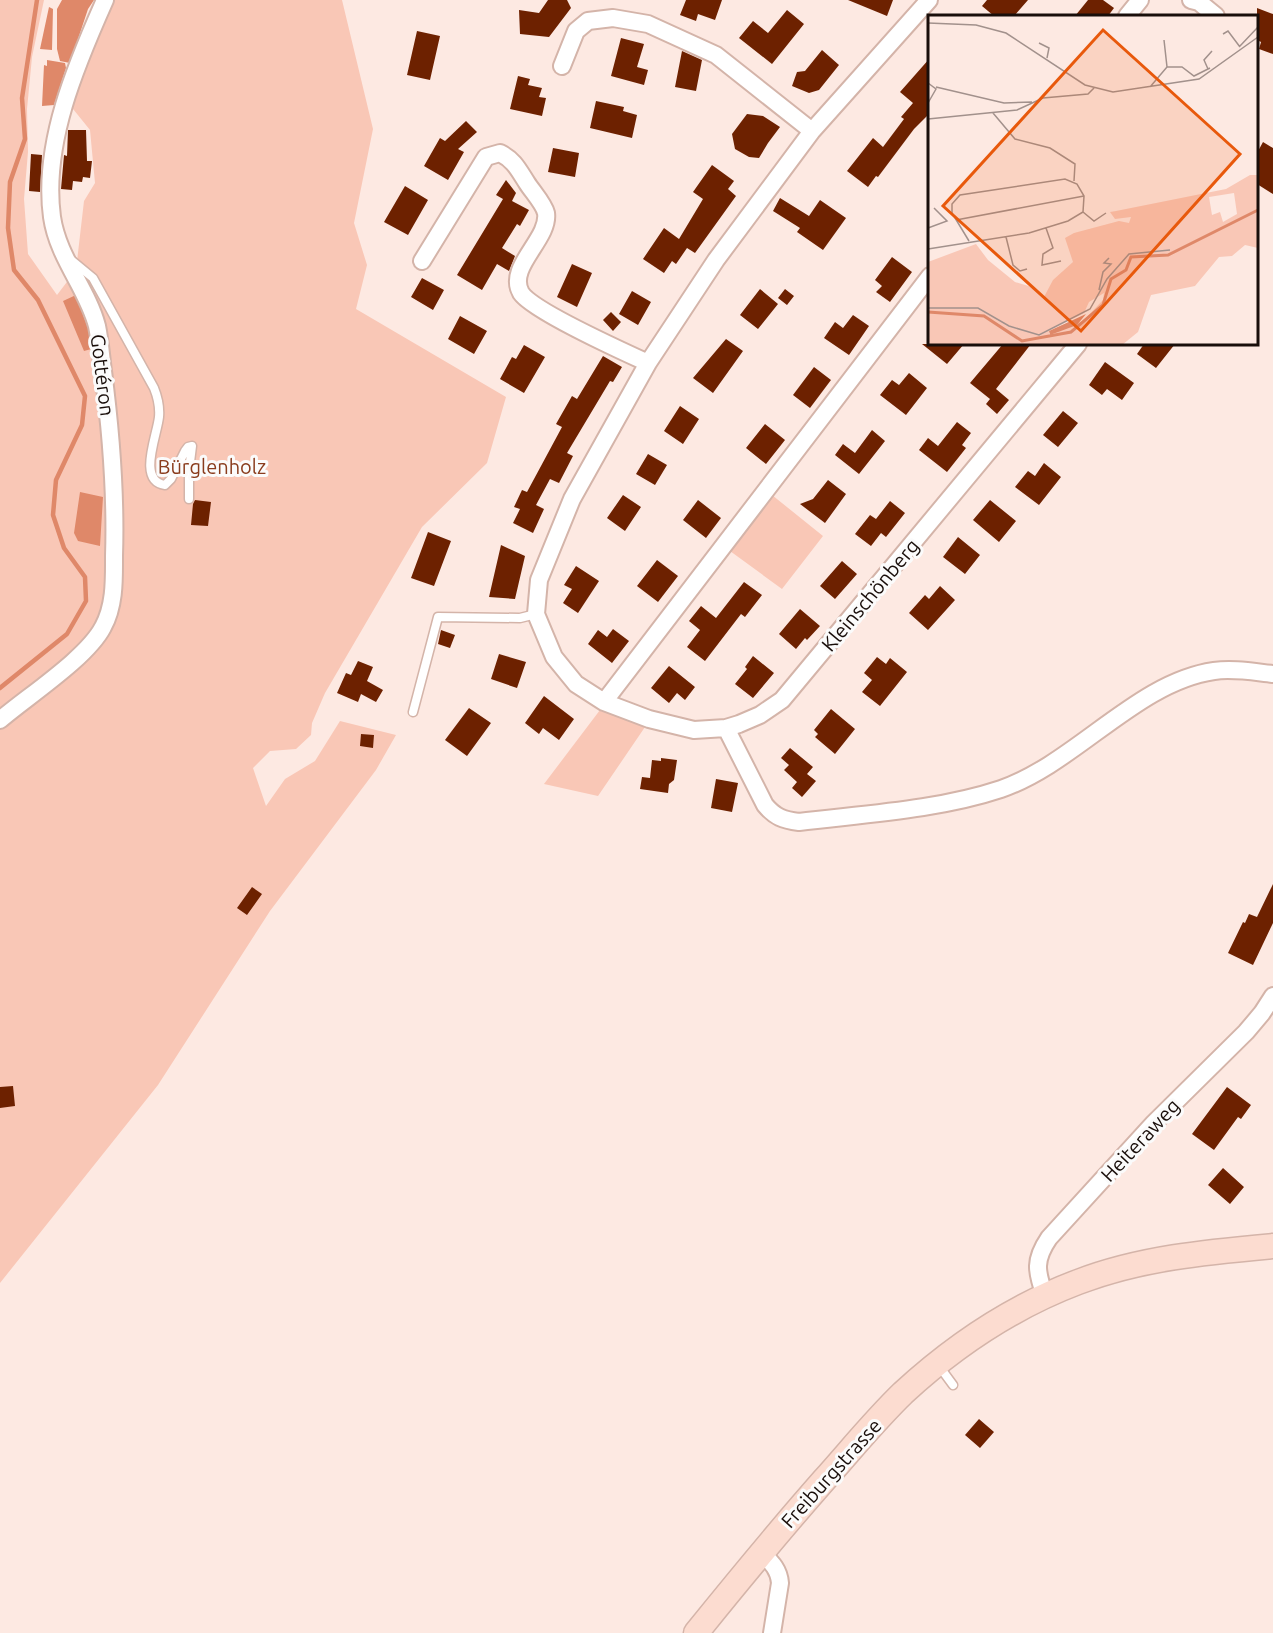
<svg xmlns="http://www.w3.org/2000/svg" width="1273" height="1633" viewBox="0 0 1273 1633" font-family="Ubuntu,sans-serif">
<style>
.green{fill:#f9c7b6}
.water{fill:#df8869}
.lines{fill:none;stroke-linecap:round;stroke-linejoin:round}
.stream{stroke:#df8869;stroke-width:4.5}
.building{fill:#6d2100}
.lane-casing{stroke:#d4b4a9;stroke-width:11}
.street-casing{stroke:#d4b4a9;stroke-width:20}
.secondary-casing{stroke:#d4b4a9;stroke-width:27}
.lane{stroke:#fff;stroke-width:8}
.street{stroke:#fff;stroke-width:16}
.secondary{stroke:#fcdcd0;stroke-width:24}
.labels{text-anchor:middle;dominant-baseline:central;stroke-width:6;stroke-linejoin:round;paint-order:stroke}
.street-label{font-size:20px;fill:#190e0a;stroke:#fbfbfb}
.park-label{font-size:20px;fill:#8a3c1d;stroke:#fbfbfb}
.inset-river{fill:none;stroke:#df8869;stroke-width:3}
.inset-road{fill:none;stroke:#a2918c;stroke-width:1.5}
.view{fill:#e8590c;fill-opacity:0.15;stroke:#e8590c;stroke-width:3}
.inset-edge{fill:none;stroke:#190e0a;stroke-width:3}
</style>
<rect width="100%" height="100%" fill="#fde9e2"/>
<!-- green -->
<path class="green" d="M 0,0 L 44,0 L 32,57 L 27,109 L 28,152 L 24,199 L 28,254 L 57,295 L 76,270 L 84,201 L 95,183 L 90,130 L 69,104 L 103,0 L 342,0 L 373,129 L 354,223 L 367,265 L 356,309 L 506,397 L 487,463 L 422,527 L 325,693 L 312,723 L 311,735 L 296,749 L 270,751 L 253,768 L 266,806 L 285,779 L 315,761 L 340,721 L 396,735 L 376,770 L 270,911 L 158,1085 L 0,1283 Z
M 772,495 L 823,536 L 782,589 L 730,551 Z
M 600,710 L 645,727 L 598,796 L 544,784 Z"/>
<!-- water -->
<path class="water" d="M 62,0 L 94,0 L 88,9 L 70,63 L 60,61 L 57,49 L 57,9 Z
M 49,7 L 53,9 L 52,50 L 40,49 Z
M 47,60 L 65,63 L 66,68 L 54,105 L 42,106 L 44,65 L 47,66 Z
M 76,295 L 95,348 L 84,351 L 63,301 Z
M 80,492 L 103,497 L 100,546 L 78,541 L 74,533 Z"/>
<g class="lines">
<!-- stream -->
<path class="stream" d="M 0,688 L 67,634 L 86,601 L 85,577 L 64,548 L 53,515 L 56,480 L 82,425 L 85,396 L 38,300 L 14,270 L 8,228 L 10,182 L 25,139 L 22,98 L 37,0"/>
</g>
<!-- building -->
<path class="building" d="M 548,0 L 567,0 L 571,8 L 549,37 L 520,34 L 519,10 L 539,13 Z
M 686,0 L 722,0 L 715,20 L 698,14 L 696,21 L 680,15 Z
M 848,0 L 893,0 L 887,16 Z
M 987,0 L 1028,0 L 1014,16 L 994,16 L 982,6 Z
M 1088,0 L 1103,0 L 1114,8 L 1108,16 L 1075,16 Z
M 1257,8 L 1273,14 L 1273,54 L 1259,49 L 1261,42 L 1257,40 Z
M 787,10 L 804,24 L 772,64 L 739,38 L 753,21 L 768,33 Z
M 417,31 L 440,36 L 430,80 L 407,75 Z
M 621,38 L 644,44 L 637,67 L 648,70 L 644,85 L 611,76 Z
M 822,50 L 839,65 L 819,90 L 809,93 L 792,86 L 797,72 L 805,71 Z
M 682,51 L 702,60 L 696,91 L 675,87 Z
M 930,58 L 930,113 L 914,129 L 878,177 L 876,176 L 868,187 L 847,171 L 873,138 L 883,147 L 904,119 L 901,117 L 913,103 L 900,92 Z
M 518,76 L 530,79 L 528,85 L 542,88 L 539,97 L 546,98 L 542,116 L 510,109 Z
M 596,101 L 624,107 L 623,111 L 637,115 L 632,138 L 590,128 Z
M 747,114 L 763,116 L 780,127 L 768,143 L 759,158 L 749,157 L 735,149 L 732,134 Z
M 466,121 L 477,132 L 458,149 L 464,152 L 448,180 L 424,166 L 440,138 L 445,141 Z
M 68,130 L 86,130 L 87,161 L 92,161 L 90,178 L 83,177 L 82,182 L 73,181 L 72,190 L 61,189 L 64,155 L 67,156 Z
M 1263,142 L 1273,148 L 1273,194 L 1257,184 L 1257,153 Z
M 553,148 L 579,153 L 575,177 L 548,172 Z
M 31,154 L 42,155 L 40,192 L 29,191 Z
M 712,165 L 734,181 L 728,189 L 736,196 L 695,253 L 687,248 L 676,264 L 672,261 L 664,273 L 643,259 L 664,228 L 679,239 L 703,199 L 693,192 Z
M 506,180 L 516,193 L 512,201 L 529,210 L 520,226 L 517,224 L 502,248 L 515,256 L 509,271 L 497,264 L 482,290 L 457,275 L 503,199 L 496,195 Z
M 405,186 L 428,200 L 408,235 L 384,222 Z
M 780,198 L 809,216 L 820,200 L 846,218 L 823,250 L 797,232 L 800,228 L 773,211 Z
M 892,257 L 912,272 L 890,302 L 876,292 L 882,286 L 875,280 Z
M 572,264 L 592,273 L 577,307 L 557,297 Z
M 422,278 L 444,290 L 433,310 L 411,297 Z
M 760,289 L 778,304 L 758,329 L 740,315 Z
M 785,289 L 794,296 L 787,305 L 778,298 Z
M 632,291 L 651,302 L 638,325 L 619,314 Z
M 611,312 L 621,322 L 613,331 L 603,320 Z
M 853,315 L 869,326 L 849,355 L 824,338 L 835,322 L 843,328 Z
M 460,316 L 487,331 L 474,354 L 448,339 Z
M 726,339 L 743,351 L 713,393 L 693,378 Z
M 922,344 L 964,344 L 947,364 Z
M 1003,344 L 1031,344 L 996,389 L 1009,400 L 997,414 L 986,404 L 990,399 L 970,383 Z
M 1144,344 L 1175,344 L 1156,368 L 1137,354 Z
M 524,345 L 545,357 L 524,393 L 500,379 L 512,357 L 516,359 Z
M 603,356 L 622,367 L 613,382 L 610,381 L 567,453 L 573,456 L 559,483 L 550,479 L 536,505 L 544,509 L 533,533 L 513,523 L 520,509 L 514,507 L 522,490 L 527,492 L 562,427 L 556,424 L 572,396 L 577,399 Z
M 1105,362 L 1134,383 L 1122,400 L 1107,389 L 1102,395 L 1089,385 Z
M 814,367 L 831,380 L 810,408 L 793,395 Z
M 909,373 L 927,388 L 906,415 L 880,395 L 892,380 L 899,385 Z
M 680,406 L 699,419 L 683,444 L 664,431 Z
M 1063,411 L 1078,423 L 1058,447 L 1043,435 Z
M 957,422 L 971,433 L 962,445 L 966,448 L 947,472 L 919,450 L 928,438 L 938,446 Z
M 765,424 L 785,440 L 766,464 L 746,448 Z
M 872,430 L 885,441 L 859,474 L 835,455 L 843,444 L 855,453 Z
M 648,454 L 667,465 L 655,485 L 636,474 Z
M 1044,463 L 1061,477 L 1039,505 L 1015,487 L 1028,471 L 1035,476 Z
M 828,480 L 846,494 L 825,523 L 800,504 L 813,499 Z
M 623,495 L 641,507 L 625,531 L 607,518 Z
M 195,500 L 211,502 L 208,526 L 191,525 L 193,504 Z
M 698,500 L 721,518 L 706,538 L 683,520 Z
M 990,500 L 1016,521 L 999,542 L 973,520 Z
M 890,501 L 905,513 L 886,537 L 881,533 L 871,546 L 855,534 L 870,515 L 876,519 Z
M 428,532 L 451,541 L 434,586 L 411,578 Z
M 958,537 L 980,555 L 965,574 L 943,557 Z
M 501,545 L 525,556 L 515,599 L 489,597 Z
M 657,560 L 678,576 L 658,602 L 637,586 Z
M 842,561 L 857,574 L 835,599 L 820,586 Z
M 576,566 L 599,581 L 578,613 L 563,603 L 572,589 L 564,585 Z
M 744,582 L 762,595 L 745,617 L 741,614 L 705,661 L 687,647 L 700,630 L 689,621 L 701,606 L 716,618 Z
M 940,586 L 955,600 L 928,630 L 909,613 L 925,595 L 929,599 Z
M 800,609 L 820,626 L 807,640 L 805,638 L 796,649 L 779,634 Z
M 613,629 L 629,641 L 612,663 L 588,644 L 598,630 L 607,637 Z
M 441,630 L 455,635 L 450,648 L 438,644 Z
M 499,654 L 526,662 L 517,688 L 491,679 Z
M 753,656 L 774,673 L 753,698 L 735,684 L 747,669 L 745,667 Z
M 877,657 L 886,664 L 890,658 L 907,672 L 880,706 L 862,692 L 872,680 L 864,673 Z
M 358,661 L 373,667 L 367,681 L 383,690 L 376,702 L 361,694 L 358,702 L 337,693 L 346,673 L 351,675 Z
M 669,666 L 695,687 L 685,700 L 677,693 L 669,703 L 651,688 Z
M 544,696 L 574,719 L 559,740 L 543,728 L 539,734 L 525,723 Z
M 469,708 L 491,723 L 467,756 L 445,740 Z
M 831,709 L 855,729 L 835,754 L 815,737 L 818,734 L 814,730 Z
M 361,734 L 374,735 L 373,748 L 360,746 Z
M 790,748 L 813,767 L 807,774 L 816,781 L 802,797 L 792,788 L 797,782 L 784,770 L 789,765 L 781,758 Z
M 661,758 L 677,760 L 674,780 L 669,784 L 668,793 L 640,789 L 642,777 L 650,778 L 652,760 L 661,761 Z
M 716,779 L 738,783 L 732,812 L 711,808 Z
M 1273,884 L 1273,923 L 1253,965 L 1228,953 L 1243,922 L 1245,923 L 1249,914 L 1257,917 Z
M 252,887 L 262,894 L 247,915 L 237,908 Z
M 13,1086 L 15,1106 L 0,1108 L 0,1087 Z
M 1227,1087 L 1251,1105 L 1241,1119 L 1238,1117 L 1214,1150 L 1192,1134 Z
M 1223,1168 L 1244,1187 L 1230,1204 L 1208,1185 Z
M 979,1419 L 994,1432 L 980,1448 L 965,1435 Z"/>
<g class="lines">
<!-- lane casing -->
<g class="lane-casing">
<path id="lane" d="M 70,259 L 93,278 L 154,388 C 158,398 160,406 159,417 C 157,436 137,481 165,485 L 171,479 L 185,451 L 188,447 L 192,446 L 189,470 L 189,499
M 413,712 L 438,617 L 520,618 L 536,614
M 939,1366 L 953,1385"/>
</g>
<!-- street casing -->
<g class="street-casing">
<path id="street" d="M 929,0 L 812,131 L 716,260 L 648,363 L 572,499 L 539,580 L 536,614 L 554,657 L 576,684 L 604,702 L 649,719 L 694,730 L 726,728 L 739,724 L 760,715 L 782,700 L 1078,344
M 1191,0 L 1199,2 L 1216,16
M 1127,16 L 1140,0
M 562,66 L 576,31 L 588,21 L 613,18 L 648,24 L 716,55 L 812,131
M 422,261 L 486,157 L 500,153 C 514,160 518,169 527,183 C 532,191 544,204 546,213 C 550,239 506,267 521,293 C 533,311 624,352 648,363
M 604,702 L 930,276
M 0,720 C 28,696 87,658 103,627 C 115,605 114,579 114,556 C 116,494 111,432 103,371 C 101,356 100,340 97,326 C 87,288 58,258 52,217 C 42,144 76,65 105,0
M 726,728 L 765,805 C 775,817 783,820 799,822 C 864,814 938,810 1001,789 C 1076,763 1137,682 1214,671 C 1233,668 1254,672 1273,674
M 1045,1296 C 1036,1271 1034,1260 1049,1238 L 1154,1123 L 1246,1032 L 1262,1013 L 1273,996
M 761,1552 C 771,1562 779,1569 780,1583 L 772,1633"/>
</g>
<!-- secondary casing -->
<g class="secondary-casing">
<path id="secondary" d="M 696,1633 C 738,1581 780,1530 824,1480 C 850,1451 875,1420 903,1393 C 954,1346 1012,1307 1078,1282 C 1140,1258 1207,1252 1273,1246"/>
</g>
<!-- lane -->
<use href="#lane" class="lane"/>
<!-- street -->
<use href="#street" class="street"/>
<!-- secondary -->
<use href="#secondary" class="secondary"/>
</g>
<g class="labels">
<!-- street labels -->
<g class="street-label">
<text transform="translate(103 375) rotate(83)">Gottéron</text>
<text transform="translate(870 595) rotate(-50)">Kleinschönberg</text>
<text transform="translate(1140 1140) rotate(-47)">Heiteraweg</text>
<text transform="translate(831 1473) rotate(-48)">Freiburgstrasse</text>
</g>
<!-- park labels -->
<g class="park-label">
<text x="212" y="466">Bürglenholz</text>
</g>
</g>
<!-- overview -->
<g transform="translate(928 15)">
<rect width="330" height="330" fill="#fde9e2"/>
<path d="M 322,160 L 330,160 L 330,233 L 317,230 L 304,241 L 291,242 L 267,271 L 223,280 L 210,317 L 194,330 L 0,330 L 0,247 L 48,229 L 60,245 L 87,267 L 104,272 L 116,282 L 125,265 L 145,247 L 137,223 L 146,218 L 191,206 L 201,208 L 203,202 L 187,204 L 182,197 L 188,196 L 298,174 ZM 306,178 L 309,199 L 295,207 L 292,197 L 284,200 L 281,182 ZM 176,278 L 175,285 L 155,306 L 121,320 L 121,316 L 156,298 L 161,287 Z" fill="#f9c7b6" fill-rule="evenodd"/>
<path d="M 158,299 L 149,310 L 122,320 L 121,316 Z" fill="#df8869"/>
<path class="inset-river" d="M 0,297 L 56,301 L 94,326 L 143,317 L 175,290 L 183,264 L 198,255 L 203,242 L 240,240 L 330,195"/>
<path class="inset-road" d="M 0,8 L 48,10 L 78,18 L 157,70 L 185,77 L 271,64 L 330,22M 295,19 L 300,16 L 312,32M 111,28 L 121,33 L 119,43M 312,31 L 330,12M 239,52 L 254,52 L 266,61 L 282,53M 280,54 L 276,45 L 284,36M 0,68 L 8,74 L 0,88M 8,72 L 76,88 L 104,87M 222,72 L 239,52 L 236,25M 65,98 L 87,124 L 122,133 L 147,149 L 146,166M 0,104 L 89,95 L 115,83 L 160,79 L 166,73M 155,197 L 166,206 L 178,198M 28,205 L 156,181M 0,213 L 19,206 L 6,193M 118,213 L 125,233 L 115,239 L 114,250 L 133,246M 78,222 L 85,250 L 92,256 L 99,254M 0,234 L 101,218 L 140,206 L 155,197 L 156,181 L 149,169 L 137,164 L 32,180 L 24,189 L 24,198 L 41,226M 171,275 L 175,257 L 183,249 L 176,248 L 181,243M 0,293 L 50,293 L 81,311 L 111,320 L 162,294 L 179,264 L 201,239 L 242,235"/>
<path class="view" d="M 175,15 L 312,139 L 153,316 L 15,191 Z"/>
<rect width="330" height="330" class="inset-edge"/>
</g>
</svg>
